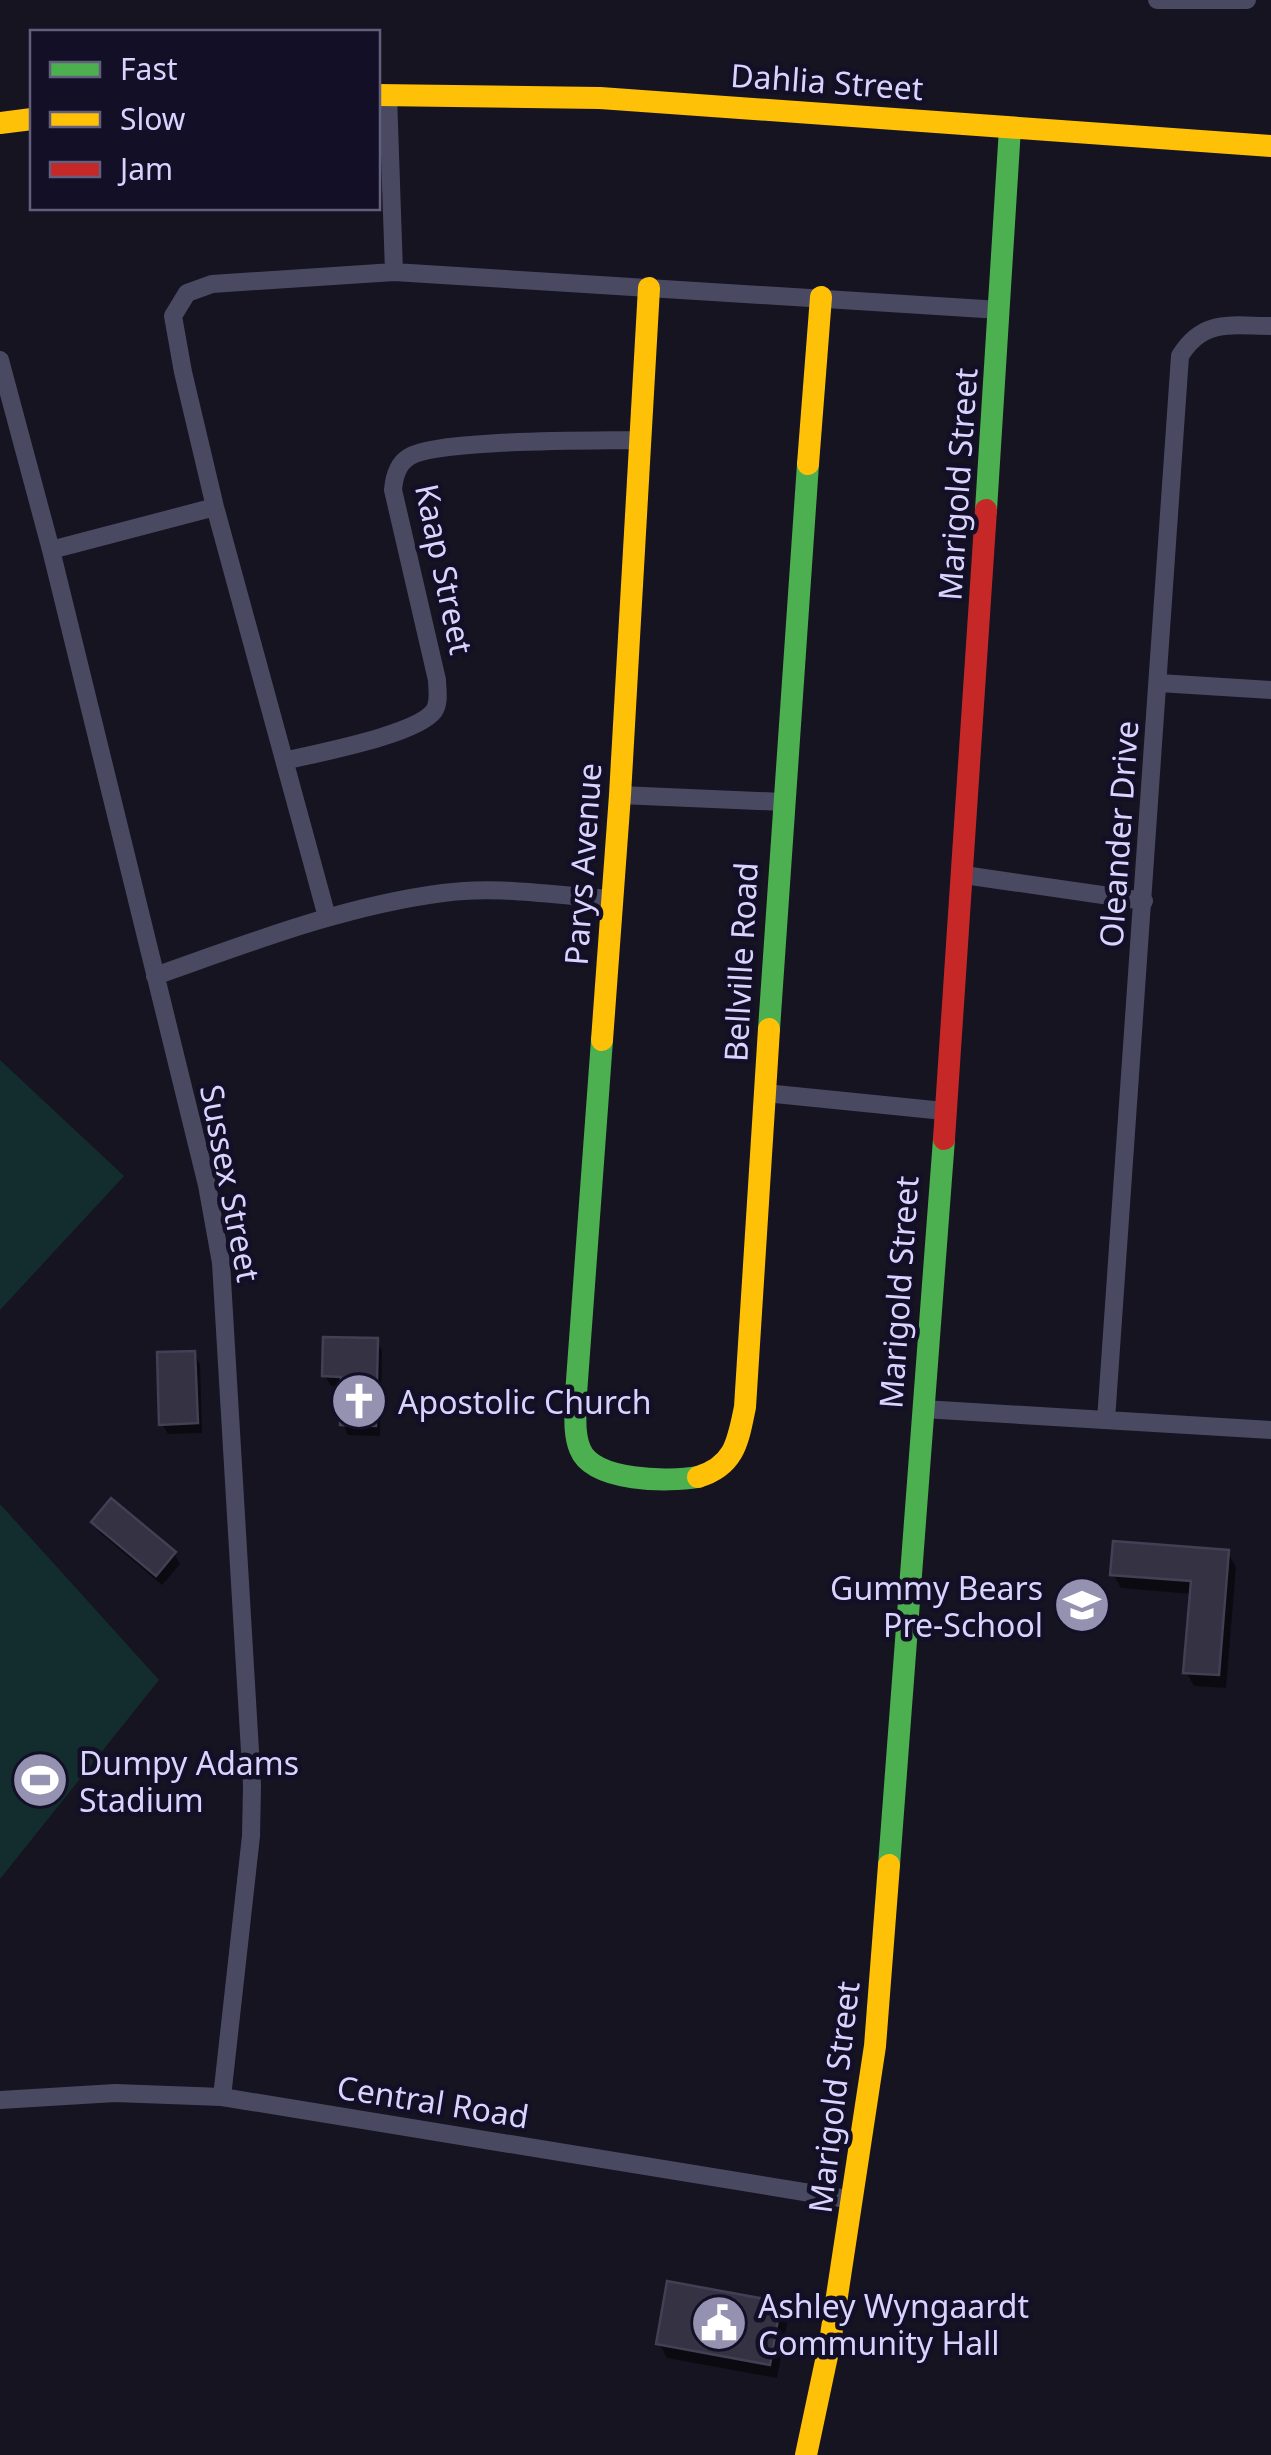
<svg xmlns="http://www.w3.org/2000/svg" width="1271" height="2455" viewBox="0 0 1271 2455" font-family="'Noto Sans',sans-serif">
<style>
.green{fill:#132c2d}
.shadow{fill:#0007}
.building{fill:#343243;stroke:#433f54;stroke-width:2.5}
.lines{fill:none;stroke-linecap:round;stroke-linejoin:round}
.street{stroke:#4a4962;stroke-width:18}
.fast{stroke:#4caf50;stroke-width:22}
.slow{stroke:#ffc107;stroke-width:22}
.jam{stroke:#c62828;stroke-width:22}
.labels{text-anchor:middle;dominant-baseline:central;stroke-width:9;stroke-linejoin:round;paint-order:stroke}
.street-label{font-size:32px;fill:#d9d4ff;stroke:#130f26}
.poi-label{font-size:32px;fill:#d9d4ff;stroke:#130f26;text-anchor:start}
</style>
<rect width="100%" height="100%" fill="#161421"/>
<!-- green -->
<path class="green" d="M 0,1060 L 124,1176 L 0,1310 Z
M 0,1504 L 159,1680 L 0,1879 Z"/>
<!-- shadow -->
<path class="shadow" d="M 376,1341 L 382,1351 L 380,1436 L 348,1435 L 343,1425 L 343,1386 L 331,1386 L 325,1376 Z
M 194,1354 L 200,1364 L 202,1433 L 168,1434 L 162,1424 Z
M 94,1522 L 174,1553 L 180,1564 L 162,1585 L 100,1533 Z
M 1228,1553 L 1236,1567 L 1226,1688 L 1194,1686 L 1186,1672 L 1192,1594 L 1121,1588 L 1113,1574 Z
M 780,2305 L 788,2319 L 777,2378 L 667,2358 L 659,2343 Z"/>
<!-- building -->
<path class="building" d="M 323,1337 L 378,1338 L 376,1426 L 340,1425 L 341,1377 L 322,1376 Z
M 195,1351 L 198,1423 L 159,1425 L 157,1352 Z
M 111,1498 L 176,1552 L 156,1576 L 91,1522 Z
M 1113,1541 L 1229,1550 L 1219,1675 L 1183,1673 L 1191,1581 L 1110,1575 Z
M 667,2281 L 781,2302 L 770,2365 L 656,2344 Z"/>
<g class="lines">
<!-- street -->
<path class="street" d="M 1157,0 L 1247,0
M 388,95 L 394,272
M 0,360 L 51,550 L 207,1185 L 221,1263 L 252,1785 L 251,1836 L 222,2097
M 51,550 L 215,507
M 1159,683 L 1271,690
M 285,761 C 316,753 416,735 434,711 C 440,702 437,689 437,680 L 393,490 C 394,478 397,464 409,457 C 434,439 599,441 639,440
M 620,795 L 783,802
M 964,875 L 1144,901
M 327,917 L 215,507 L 183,372 L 173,316 L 187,293 L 212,284 L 394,272 L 1000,310
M 155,976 C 249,943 343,906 443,893 C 498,885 557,896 612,899
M 765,1093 L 944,1111
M 923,1409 L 1271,1430
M 1106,1420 L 1180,356 C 1203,318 1232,326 1271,326
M 0,2100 L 115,2093 L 222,2097 L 853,2200"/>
<!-- fast -->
<path class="fast" d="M 986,510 L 1010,128
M 769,1029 L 808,464
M 602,1040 L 576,1394 C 576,1412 573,1432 580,1449 C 593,1482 669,1482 698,1477
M 889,1865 L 944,1139"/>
<!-- slow -->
<path class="slow" d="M 378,95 L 600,98 L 1271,146
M 0,123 L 32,119
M 808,464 L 821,297
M 602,1040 L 620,795 L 649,288
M 698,1477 C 735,1466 738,1441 745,1407 L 769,1029
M 806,2455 L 830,2342 L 875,2046 L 889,1865"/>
<!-- jam -->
<path class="jam" d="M 944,1139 L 986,510"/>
</g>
<!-- icons -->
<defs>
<g id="church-disc" transform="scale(2.875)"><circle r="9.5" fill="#9591b1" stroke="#130f26"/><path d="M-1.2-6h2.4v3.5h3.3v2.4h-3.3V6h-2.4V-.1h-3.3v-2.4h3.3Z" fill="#fff"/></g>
<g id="school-disc" transform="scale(2.875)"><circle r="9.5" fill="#9591b1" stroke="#130f26"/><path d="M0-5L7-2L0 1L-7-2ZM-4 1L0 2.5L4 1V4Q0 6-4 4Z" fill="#fff"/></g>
<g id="stadium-disc" transform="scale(2.875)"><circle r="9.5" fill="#9591b1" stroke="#130f26"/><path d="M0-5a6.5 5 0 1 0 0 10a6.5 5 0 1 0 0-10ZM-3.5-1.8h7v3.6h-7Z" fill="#fff"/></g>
<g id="civic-disc" transform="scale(2.875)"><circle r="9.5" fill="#9591b1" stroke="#130f26"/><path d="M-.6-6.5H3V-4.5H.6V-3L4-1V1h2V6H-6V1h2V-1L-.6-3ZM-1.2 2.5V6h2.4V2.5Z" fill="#fff"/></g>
</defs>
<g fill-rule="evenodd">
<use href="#church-disc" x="359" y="1401"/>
<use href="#school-disc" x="1082" y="1605"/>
<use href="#stadium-disc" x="40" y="1780"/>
<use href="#civic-disc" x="719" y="2323"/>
</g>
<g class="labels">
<!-- street labels -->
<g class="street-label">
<text transform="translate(827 81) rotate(4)">Dahlia Street</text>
<text transform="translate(957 484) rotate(-86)">Marigold Street</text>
<text transform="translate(445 569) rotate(78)">Kaap Street</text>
<text transform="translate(1118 834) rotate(-86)">Oleander Drive</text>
<text transform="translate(582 864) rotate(-86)">Parys Avenue</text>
<text transform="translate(740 962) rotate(-87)">Bellville Road</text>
<text transform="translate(231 1183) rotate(79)">Sussex Street</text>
<text transform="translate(898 1292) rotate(-86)">Marigold Street</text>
<text transform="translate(833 2097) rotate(-83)">Marigold Street</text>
<text transform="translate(433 2101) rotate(9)">Central Road</text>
</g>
<!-- poi labels -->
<g class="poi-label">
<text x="398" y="1401">Apostolic Church</text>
<text x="1043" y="1587" text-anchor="end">Gummy Bears<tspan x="1043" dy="37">Pre-School</tspan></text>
<text x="79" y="1762">Dumpy Adams<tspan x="79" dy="37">Stadium</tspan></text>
<text x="758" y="2305">Ashley Wyngaardt<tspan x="758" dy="37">Community Hall</tspan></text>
</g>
</g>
<!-- legend -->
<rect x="30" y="30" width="350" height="180" fill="#130f26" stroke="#625e7d" stroke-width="2.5"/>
<rect x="50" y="62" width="50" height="15" fill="#4caf50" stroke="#625e7d" stroke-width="2.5"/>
<text x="120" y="80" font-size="30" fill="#d9d4ff">Fast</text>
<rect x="50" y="112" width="50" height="15" fill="#ffc107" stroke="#625e7d" stroke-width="2.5"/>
<text x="120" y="130" font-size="30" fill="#d9d4ff">Slow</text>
<rect x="50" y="162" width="50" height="15" fill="#c62828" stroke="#625e7d" stroke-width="2.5"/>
<text x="120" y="180" font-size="30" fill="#d9d4ff">Jam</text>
</svg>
